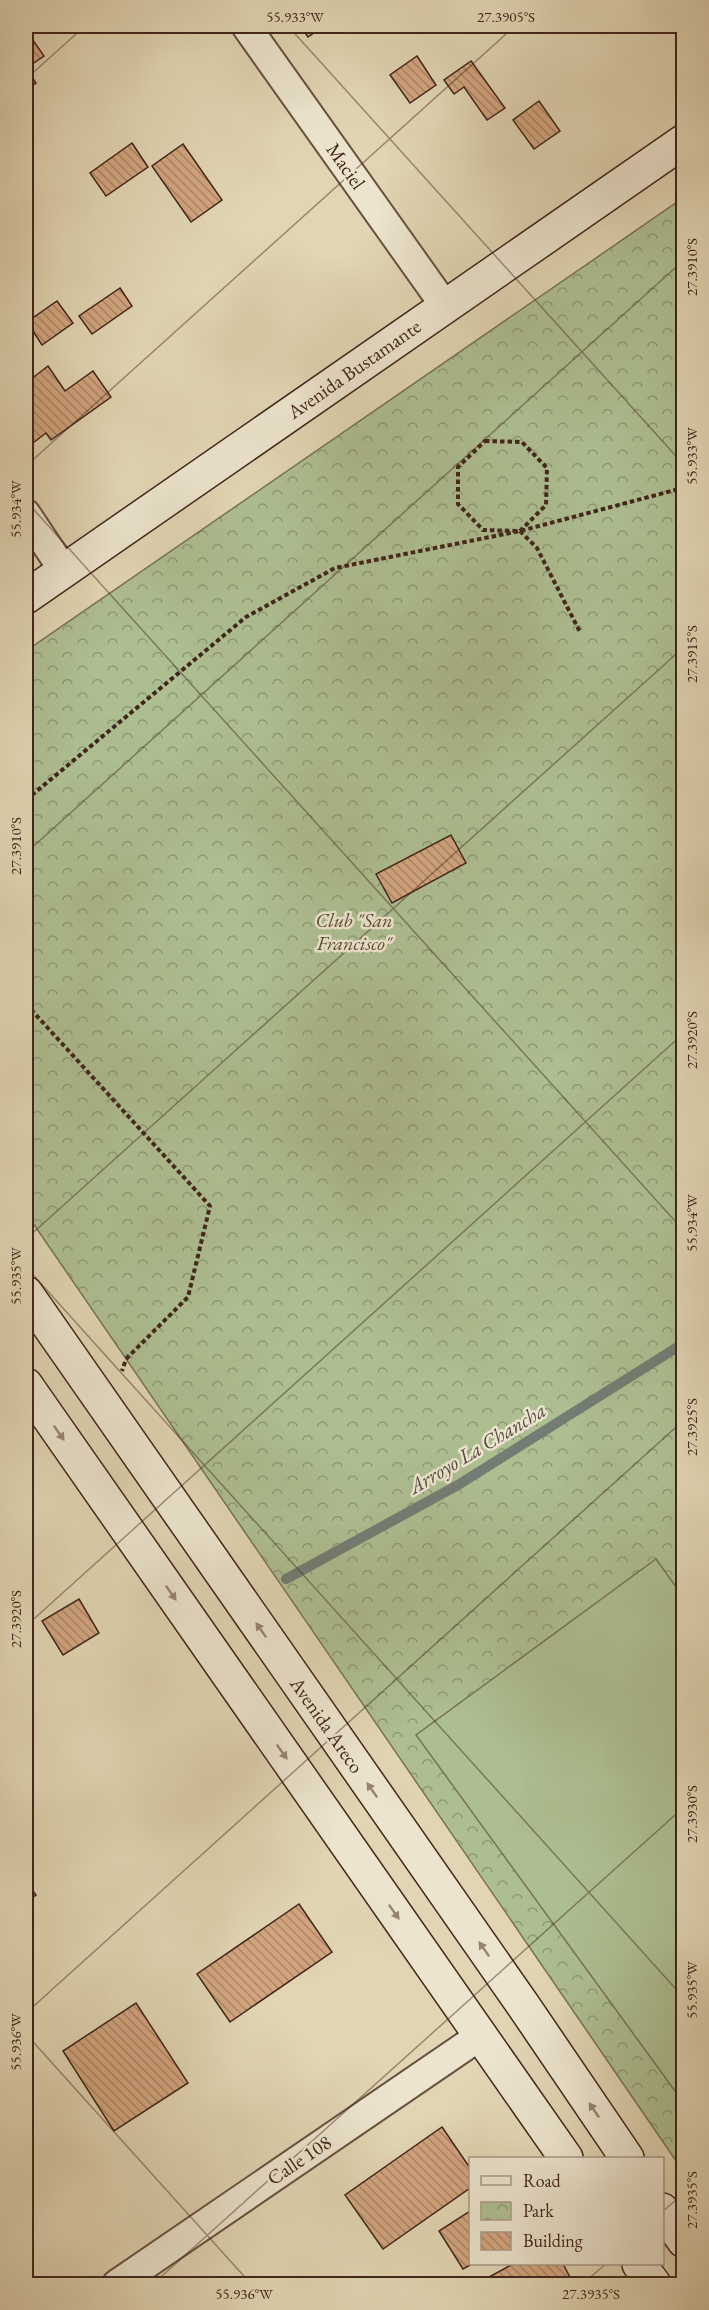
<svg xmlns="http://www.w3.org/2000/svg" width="709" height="2310" viewBox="0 0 709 2310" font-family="'EB Garamond',serif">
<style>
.park{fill:url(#park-crowns);stroke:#777256;stroke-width:1.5}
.garden{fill:#adbe91;stroke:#777256;stroke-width:1.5}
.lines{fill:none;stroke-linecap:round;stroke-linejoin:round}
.stream{stroke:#737d74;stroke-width:10}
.building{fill:url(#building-back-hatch);stroke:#41251b;stroke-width:1.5}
.minor-casing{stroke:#695141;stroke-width:32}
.secondary-casing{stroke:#41251b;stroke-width:36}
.path{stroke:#41251b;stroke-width:4;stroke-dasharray:4.5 3;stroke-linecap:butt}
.minor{stroke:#ece4ce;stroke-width:28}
.secondary{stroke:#ece4ce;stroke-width:33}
.oneway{fill:#968474}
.ticks{fill:none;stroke:#41251b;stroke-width:1.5;stroke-opacity:0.45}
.labels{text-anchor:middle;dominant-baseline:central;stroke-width:5;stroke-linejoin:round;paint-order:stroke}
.street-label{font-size:20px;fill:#41251b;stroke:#ece4ce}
.park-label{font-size:20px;font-style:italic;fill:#5c4b38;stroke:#ece4ce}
.water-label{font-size:21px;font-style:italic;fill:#564a40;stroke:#ece4ce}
.neatline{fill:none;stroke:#41251b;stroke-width:2}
.ticks-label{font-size:15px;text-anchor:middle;fill:#41251b}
</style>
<defs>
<pattern id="park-crowns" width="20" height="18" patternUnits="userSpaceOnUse" patternTransform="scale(1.5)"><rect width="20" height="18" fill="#adbe91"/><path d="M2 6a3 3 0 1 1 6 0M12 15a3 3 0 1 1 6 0" fill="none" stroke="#8e9a76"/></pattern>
<pattern id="building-back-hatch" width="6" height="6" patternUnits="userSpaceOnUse" patternTransform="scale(1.5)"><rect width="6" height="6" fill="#d2a57f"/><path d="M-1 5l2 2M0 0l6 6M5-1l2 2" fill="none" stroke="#ac8667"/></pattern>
</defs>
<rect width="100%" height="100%" fill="#e1d5b3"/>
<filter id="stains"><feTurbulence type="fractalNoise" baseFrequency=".00333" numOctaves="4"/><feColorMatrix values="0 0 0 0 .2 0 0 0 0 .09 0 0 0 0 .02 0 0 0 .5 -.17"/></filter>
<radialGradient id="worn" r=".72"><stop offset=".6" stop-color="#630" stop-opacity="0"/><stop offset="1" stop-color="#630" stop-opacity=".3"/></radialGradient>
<!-- park -->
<path class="park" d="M 683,198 L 683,2171 L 26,1213 L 26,651 Z"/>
<!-- garden -->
<path class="garden" d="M 656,1559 L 684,1598 L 683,2102 L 416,1735 Z"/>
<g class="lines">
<!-- stream -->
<path class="stream" d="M 286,1579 L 458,1485 L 684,1343"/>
</g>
<!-- building -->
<path class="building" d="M 300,26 L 324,26 L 308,37 Z
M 30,36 L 44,56 L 31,65 L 26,57 L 26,39 Z
M 417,56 L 436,85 L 410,103 L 390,75 Z
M 471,61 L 505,108 L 487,120 L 464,87 L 454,94 L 444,80 Z
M 26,68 L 36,83 L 26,90 Z
M 539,101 L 560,131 L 534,149 L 513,120 Z
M 132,143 L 148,167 L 106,196 L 90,173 Z
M 183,144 L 222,200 L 191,222 L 152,166 Z
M 120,288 L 132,306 L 92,334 L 79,316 Z
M 57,301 L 73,323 L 42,345 L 27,322 Z
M 48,366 L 65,391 L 93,371 L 111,397 L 51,440 L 46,433 L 33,443 L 26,431 L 26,383 Z
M 451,835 L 466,863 L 392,903 L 376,874 Z
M 79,1599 L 99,1633 L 63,1655 L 42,1621 Z
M 26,1881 L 36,1895 L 26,1902 Z
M 299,1904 L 332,1952 L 230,2022 L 197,1974 Z
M 136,2003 L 188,2083 L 114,2131 L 63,2051 Z
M 442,2127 L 470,2168 L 470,2188 L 383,2249 L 345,2195 Z
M 470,2211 L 472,2264 L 463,2269 L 439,2231 Z
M 513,2264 L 563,2264 L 572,2281 L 566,2284 L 494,2284 L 489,2277 Z"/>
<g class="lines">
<!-- minor casing -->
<g class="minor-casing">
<path id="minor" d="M 246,26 L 445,306
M 26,514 L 64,571
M 117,2284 L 480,2036"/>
</g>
<!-- secondary casing -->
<g class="secondary-casing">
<path id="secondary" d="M 26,597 L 684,141
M 26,1293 L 523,2005 L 627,2158
M 26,1385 L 566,2158
M 662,2210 L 684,2241
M 639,2264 L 654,2284"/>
</g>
<!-- path -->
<path class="path" d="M 485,441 L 522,442 L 547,468 L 546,505 L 520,531 L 483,530 L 458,504 L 458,467 Z
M 520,531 L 537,548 L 580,632
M 26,800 L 246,617 L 335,568 L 520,531 L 679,489 L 684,484
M 26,1004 L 210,1206 L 188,1297 L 126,1359 L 122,1371"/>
<!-- minor -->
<use href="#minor" class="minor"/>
<!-- secondary -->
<use href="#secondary" class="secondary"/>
</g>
<!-- one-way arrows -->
<defs><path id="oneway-solid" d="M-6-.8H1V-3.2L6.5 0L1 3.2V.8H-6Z" transform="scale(1.5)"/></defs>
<g class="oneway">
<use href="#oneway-solid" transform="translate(59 1433) rotate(55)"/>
<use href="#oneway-solid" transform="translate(171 1593) rotate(55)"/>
<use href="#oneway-solid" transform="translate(261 1630) rotate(-125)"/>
<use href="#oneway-solid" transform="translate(282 1752) rotate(55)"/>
<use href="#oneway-solid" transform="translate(372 1790) rotate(-125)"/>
<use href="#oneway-solid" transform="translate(394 1912) rotate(55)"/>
<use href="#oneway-solid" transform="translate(484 1949) rotate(-125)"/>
<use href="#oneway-solid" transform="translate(594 2110) rotate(-124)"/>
</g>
<!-- ticks -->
<path class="ticks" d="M 288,26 L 684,465M 26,79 L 85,26M 26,466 L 515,26M 26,501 L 684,1231M 26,853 L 684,260M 26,1239 L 684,647M 26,1267 L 684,1998M 26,1626 L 684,1033M 26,2013 L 684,1420M 26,2034 L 251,2284M 662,2212 L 684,2193M 153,2284 L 684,1807M 582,2284 L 606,2264"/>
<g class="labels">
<!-- street labels -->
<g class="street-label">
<text transform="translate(346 166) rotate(55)">Maciel</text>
<text transform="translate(354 369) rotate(-35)">Avenida Bustamante</text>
<text transform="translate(327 1725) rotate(55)">Avenida Areco</text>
<text transform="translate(299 2160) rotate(-34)">Calle 108</text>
</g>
<!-- park labels -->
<g class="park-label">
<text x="354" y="920">Club "San<tspan x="354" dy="23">Francisco"</tspan></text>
</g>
<!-- water labels -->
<g class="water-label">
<text transform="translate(477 1448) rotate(-31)">Arroyo La Chancha</text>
</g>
</g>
<!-- margin -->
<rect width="709" height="2310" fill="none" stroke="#e1d5b3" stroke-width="66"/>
<!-- legend -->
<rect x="469" y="2157" width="195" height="108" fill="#ece4ce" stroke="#a89886" stroke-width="1.5"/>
<rect x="481" y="2176" width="30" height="9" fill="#ece4ce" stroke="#a89886" stroke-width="1.5"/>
<text x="523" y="2187" font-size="18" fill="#41251b">Road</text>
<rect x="481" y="2202" width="30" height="18" fill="url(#park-crowns)" stroke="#a89886" stroke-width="1.5"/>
<text x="523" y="2217" font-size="18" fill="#41251b">Park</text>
<rect x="481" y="2232" width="30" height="18" fill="url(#building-back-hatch)" stroke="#a89886" stroke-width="1.5"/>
<text x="523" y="2247" font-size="18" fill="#41251b">Building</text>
<rect x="33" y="33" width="643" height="2244" class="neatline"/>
<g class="ticks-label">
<text x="295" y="22">55.933°W</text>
<text x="506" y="22">27.3905°S</text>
<text transform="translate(692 267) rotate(-90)" y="5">27.3910°S</text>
<text transform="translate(692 456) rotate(-90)" y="5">55.933°W</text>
<text transform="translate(16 509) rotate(-90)" y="5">55.934°W</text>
<text transform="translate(692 654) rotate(-90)" y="5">27.3915°S</text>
<text transform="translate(16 846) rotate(-90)" y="5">27.3910°S</text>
<text transform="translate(692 1040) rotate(-90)" y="5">27.3920°S</text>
<text transform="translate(692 1223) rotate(-90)" y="5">55.934°W</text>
<text transform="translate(16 1276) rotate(-90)" y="5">55.935°W</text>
<text transform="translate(692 1427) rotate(-90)" y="5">27.3925°S</text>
<text transform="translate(16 1619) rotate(-90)" y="5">27.3920°S</text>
<text transform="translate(692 1814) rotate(-90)" y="5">27.3930°S</text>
<text transform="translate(692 1990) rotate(-90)" y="5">55.935°W</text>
<text transform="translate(16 2042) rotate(-90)" y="5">55.936°W</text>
<text transform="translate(692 2200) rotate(-90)" y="5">27.3935°S</text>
<text x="244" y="2299">55.936°W</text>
<text x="591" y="2299">27.3935°S</text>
</g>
<rect width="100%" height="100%" filter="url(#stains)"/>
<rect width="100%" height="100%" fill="url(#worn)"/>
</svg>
